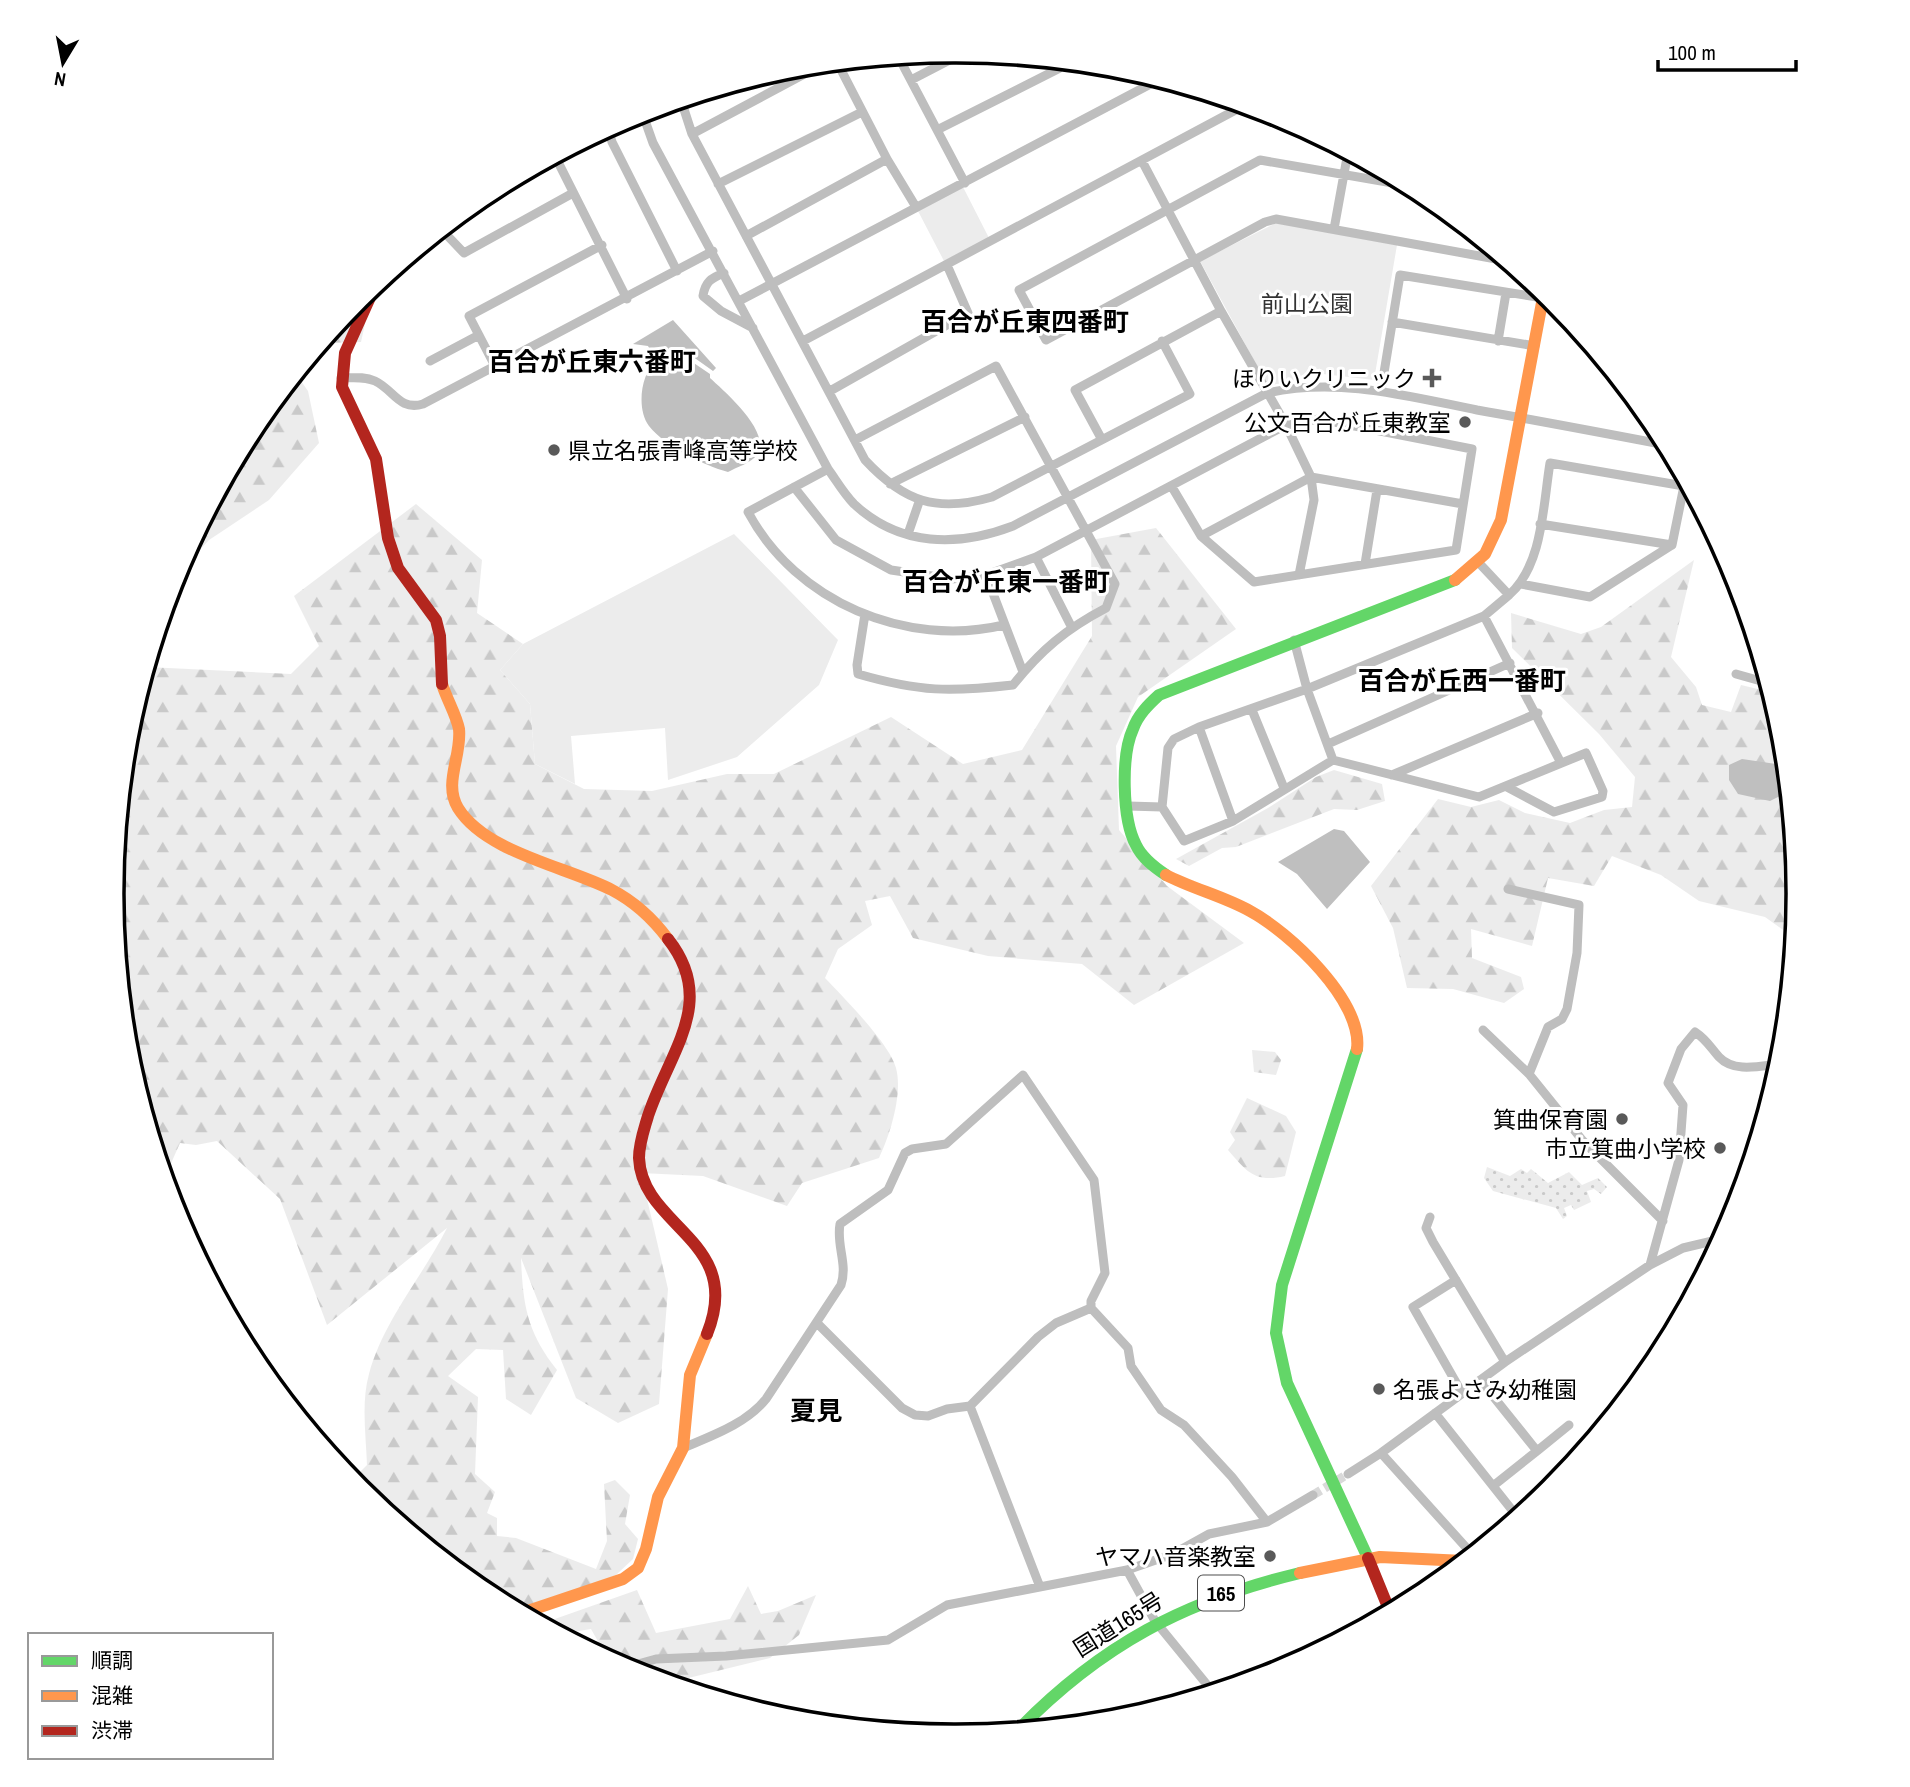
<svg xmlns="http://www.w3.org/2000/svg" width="1910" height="1787" viewBox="0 0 1910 1787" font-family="'Archivo Narrow','Noto Sans JP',sans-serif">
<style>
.grass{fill:url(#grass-dots)}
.forest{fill:url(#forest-firs)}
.park{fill:#ececec}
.water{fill:#bfbfbf}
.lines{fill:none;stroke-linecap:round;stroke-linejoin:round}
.street-tunnel{stroke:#d9d9d9;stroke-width:9;stroke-dasharray:9 4.5;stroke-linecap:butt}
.street{stroke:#bebebe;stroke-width:9}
.fast{stroke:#63d668;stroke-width:12}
.slow{stroke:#ff974d;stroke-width:12}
.jam{stroke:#b3261e;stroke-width:12}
.poi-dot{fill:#595959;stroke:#fff;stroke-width:2.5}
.labels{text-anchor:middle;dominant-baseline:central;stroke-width:6;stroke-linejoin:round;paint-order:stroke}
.shield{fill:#fff;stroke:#4c4c4c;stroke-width:2}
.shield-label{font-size:21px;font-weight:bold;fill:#000}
.park-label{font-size:23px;fill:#333;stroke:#fff}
.poi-label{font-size:23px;fill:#000;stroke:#fff;text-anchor:end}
.street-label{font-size:23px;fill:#000;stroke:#fff}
.quarter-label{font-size:26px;font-weight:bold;fill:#000;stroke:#fff}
.rim{fill:none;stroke:#000;stroke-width:3.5}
</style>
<defs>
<pattern id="grass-dots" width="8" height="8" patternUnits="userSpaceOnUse" patternTransform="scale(1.75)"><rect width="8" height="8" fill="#ececec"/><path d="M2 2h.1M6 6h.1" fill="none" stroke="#c9c9c9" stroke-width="1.8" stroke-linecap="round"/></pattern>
<pattern id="forest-firs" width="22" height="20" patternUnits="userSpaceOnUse" patternTransform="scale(1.75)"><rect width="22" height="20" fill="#ececec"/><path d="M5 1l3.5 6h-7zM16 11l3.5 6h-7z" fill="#c9c9c9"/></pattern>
</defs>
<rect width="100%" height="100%" fill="#fff"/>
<!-- grass -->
<path class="grass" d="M 1487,1167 L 1510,1176 L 1521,1169 L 1527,1173 L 1531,1169 L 1548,1183 L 1569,1172 L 1582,1185 L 1598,1178 L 1607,1187 L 1601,1194 L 1594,1189 L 1587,1191 L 1591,1202 L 1574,1210 L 1571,1205 L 1564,1208 L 1567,1216 L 1563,1219 L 1556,1208 L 1493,1191 L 1484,1178 Z"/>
<!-- forest -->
<path class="forest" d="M 373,287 L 361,342 L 322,343 L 359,297 Z
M 296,374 L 308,391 L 319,443 L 269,500 L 209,540 L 175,577 L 255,425 Z
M 416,504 L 482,560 L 477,613 L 523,644 L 500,670 L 530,704 L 535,764 L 584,789 L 652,791 L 727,774 L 774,774 L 891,717 L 963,764 L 1022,750 L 1092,636 L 1091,540 L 1156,528 L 1236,629 L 1138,697 L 1116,746 L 1119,830 L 1167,886 L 1244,943 L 1134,1005 L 1082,964 L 988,956 L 913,938 L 890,896 L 865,901 L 872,925 L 838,949 L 825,978 C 843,997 890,1044 896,1068 C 903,1094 890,1135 879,1158 L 802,1183 L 787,1206 L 703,1176 L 641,1173 L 668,1289 L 659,1404 L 618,1423 L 576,1398 L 521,1258 C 523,1306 527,1332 557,1370 L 531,1415 L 506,1399 L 503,1350 L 476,1349 L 448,1376 L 478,1397 L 475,1474 L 495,1492 L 487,1513 L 497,1518 L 497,1536 L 516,1538 L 596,1569 L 607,1541 L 604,1484 L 615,1480 L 630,1495 L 625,1524 L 638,1539 L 633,1559 L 616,1575 L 522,1613 L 486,1594 L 352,1480 L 367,1465 C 366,1436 361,1402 369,1374 C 383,1321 423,1276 447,1228 L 327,1325 L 280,1199 L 217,1141 L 196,1145 L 180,1143 L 165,1177 L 128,1058 L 112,893 L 129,729 L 147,667 L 291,674 L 319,646 L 294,596 Z
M 1694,560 L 1671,657 L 1696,687 L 1702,705 L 1731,712 L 1741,685 L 1770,692 C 1791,760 1800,866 1793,937 L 1765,917 L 1699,901 L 1661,875 L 1612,856 L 1594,886 L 1548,878 L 1532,946 L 1471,929 L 1472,958 L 1521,977 L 1524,989 L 1504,1003 L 1453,989 L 1407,988 L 1393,928 L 1371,886 L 1438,799 L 1471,807 L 1499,800 L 1525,813 L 1570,823 L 1604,810 L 1632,807 L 1635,777 L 1599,734 L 1512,648 L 1511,613 L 1581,634 L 1601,627 Z
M 1334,770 L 1382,784 L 1385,801 L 1357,810 L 1334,809 L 1236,847 L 1222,848 L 1189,866 L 1176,859 L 1268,808 L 1316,777 Z
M 1252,1050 L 1275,1052 L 1281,1060 L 1276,1075 L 1254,1072 Z
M 1247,1098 L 1286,1116 L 1296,1132 L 1285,1176 C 1255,1183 1247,1172 1228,1150 L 1235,1140 L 1230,1132 Z
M 748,1586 L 761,1614 L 778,1611 L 816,1595 L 799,1635 L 770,1658 L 668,1683 L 632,1672 L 608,1659 L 591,1629 L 561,1634 L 555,1631 L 552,1620 L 637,1590 L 656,1633 L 730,1619 Z"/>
<!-- park -->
<path class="park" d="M 963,187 L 989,238 L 944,261 L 918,211 Z
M 1276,223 L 1397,245 L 1374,380 L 1323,374 L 1268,386 L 1200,261 Z
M 734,534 L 838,640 L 819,685 L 737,757 L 668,780 L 665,728 L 571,736 L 575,784 L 535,764 L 530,704 L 500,670 L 523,644 Z"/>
<!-- water -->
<path class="water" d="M 673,320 L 716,368 L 713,371 L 682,349 L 654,357 L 648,346 L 633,344 Z
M 682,355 L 710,374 L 710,378 C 724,391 773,433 757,455 C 751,463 737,467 728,472 C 703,465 666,447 649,426 C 636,409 641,373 656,361 C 662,356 674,356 682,355 Z
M 1742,759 L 1776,764 L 1783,781 L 1782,795 L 1770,801 L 1738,794 L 1729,780 L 1729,765 Z
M 1334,829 L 1344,831 L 1370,862 L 1327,909 L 1297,874 L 1278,862 Z"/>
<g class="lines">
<!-- street-tunnel -->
<path class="street-tunnel" d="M 1313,1495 L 1348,1474"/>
<!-- street -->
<path class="street" d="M 898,56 L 965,183
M 837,62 L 887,159 L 916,207
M 911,80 L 965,52
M 681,100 L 692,134 L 865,460 C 904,502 937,513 992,497 L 1190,394 L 1162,341
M 642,112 L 653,143 L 828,469 C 836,480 844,494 854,504 C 900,547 958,547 1013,526 L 1267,393 C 1338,377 1407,396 1477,410 C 1540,421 1603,433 1666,445
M 608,128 L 612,142 L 677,271
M 937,130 L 1058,69 L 1054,60
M 692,134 L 823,64
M 555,156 L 627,299
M 1142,161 L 1221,311 L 1286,425 L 1311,477 L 1314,500 L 1299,575
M 718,184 L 862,112
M 1410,186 L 1260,160 L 1019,290 L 1046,340 L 1265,222 L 1276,219 L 1507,261
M 1334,229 L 1348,152
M 442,230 L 464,253 L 573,193
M 746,236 L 887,159
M 724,273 C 711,278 705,282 703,296 L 721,311 L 753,328
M 739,301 L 1160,79
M 1392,322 L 1535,346
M 1575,327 L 1574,332 L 1580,333
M 803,341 L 1245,105
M 1498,341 L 1506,293
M 430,361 L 479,335
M 495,366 L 469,316 L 602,245
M 341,378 C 352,378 364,376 375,381 C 394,390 399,411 423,404 L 713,251
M 830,391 L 968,313 L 947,265
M 1381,391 L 1400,275 L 1543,298
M 1101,438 L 1075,390 L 1221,311
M 855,440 L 996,366 L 1115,584 L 1106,608 C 1066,629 1041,650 1013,685 C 950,692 920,692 858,674 L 857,665 L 865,614
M 828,469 L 748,512 C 796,602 906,648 1004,625
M 890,484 L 1025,417
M 794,487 L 836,540 L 891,570 L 952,579 L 986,575 L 1036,557 L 1286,425 L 1319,419 L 1472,449 L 1456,550 L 1254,582 L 1201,536 L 1172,487
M 1540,524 L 1672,545
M 908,534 L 919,502
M 1201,536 L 1311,477 L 1463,504
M 1036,557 L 1071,626
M 1479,563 L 1509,595 C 1543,565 1543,505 1550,463 L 1684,486
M 1365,564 L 1377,490
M 986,575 L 1023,672
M 1521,584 L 1590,597 L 1672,545 L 1685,481
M 1484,616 L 1561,763
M 1294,640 L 1307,689 L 1333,760
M 1736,674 L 1768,683
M 1252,710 L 1284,788
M 1199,727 L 1233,821
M 1328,744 L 1510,663
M 1392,775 L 1538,713
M 1507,787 L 1554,812 L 1602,797 L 1603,791 L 1586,753 L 1479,797 L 1333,760 L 1233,821 L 1184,841 L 1162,807 L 1168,748 L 1174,739 L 1199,727 L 1307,689 L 1484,616 L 1509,595
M 1128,806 L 1162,807
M 1508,889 L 1579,905 L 1577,953 L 1567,1009 L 1562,1019 L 1548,1027 L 1529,1074 L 1583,1141 L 1663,1221
M 1483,1030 L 1529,1074
M 1430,1217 L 1426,1228 L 1433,1242 L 1505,1362
M 1650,1265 L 1679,1160 L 1683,1105 L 1668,1083 L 1681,1049 L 1695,1032 C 1707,1040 1710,1047 1719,1057 C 1734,1073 1760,1066 1780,1064
M 1456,1280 L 1413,1307 L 1462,1393
M 817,1323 L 902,1408 L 915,1415 L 928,1416 L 947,1409 L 970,1406 L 1038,1337 L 1056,1323 L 1091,1308
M 1480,1380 L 1537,1451 L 1493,1486
M 970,1406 L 1040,1587
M 1435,1413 L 1512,1510 L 1515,1519
M 683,1448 C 711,1436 746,1424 766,1399 L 841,1285 C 848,1264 836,1245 840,1224 L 888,1190 L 905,1153 L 912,1149 L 946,1144 L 1023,1075 L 1094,1180 L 1105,1273 L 1091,1301 L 1091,1308 L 1128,1348 L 1131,1366 L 1161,1410 L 1184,1425 L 1232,1477 L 1267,1522
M 1537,1451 L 1569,1425
M 1381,1453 L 1472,1554
M 1348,1474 L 1381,1453 L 1505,1362 L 1650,1265 L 1683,1248 L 1721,1239
M 1127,1570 L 1155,1621 L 1213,1692
M 610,1660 L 638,1664 L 656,1659 L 726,1656 L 888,1640 L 947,1605 L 1127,1570 L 1173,1554 L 1209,1534 L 1267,1522 L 1313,1495"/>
<!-- fast -->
<path class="fast" d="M 1166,875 C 1154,867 1142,858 1136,845 C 1122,819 1121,755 1133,729 C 1138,715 1148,705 1159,695 L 1455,580
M 1357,1049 L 1282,1285 L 1276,1333 L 1287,1383 L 1368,1558
M 1018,1730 C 1101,1645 1184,1601 1300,1573"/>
<!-- slow -->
<path class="slow" d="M 1455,580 L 1485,554 L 1501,520 L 1544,292
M 442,684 C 447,700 456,714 459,729 C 462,756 443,783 458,808 C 486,853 568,867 612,890 C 635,902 653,919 668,939
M 1166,875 C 1193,889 1223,896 1250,911 C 1289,932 1363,1001 1357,1049
M 1300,1573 L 1380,1557 L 1464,1561
M 522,1613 L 623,1579 L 638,1568 L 646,1549 L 658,1497 L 683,1448 L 690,1375 L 707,1334"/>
<!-- jam -->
<path class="jam" d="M 376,284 L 345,353 L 342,387 L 376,459 L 388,538 L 398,568 L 436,620 L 440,636 L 442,684
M 668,939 C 718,1002 669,1052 648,1116 C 644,1130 639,1143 639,1158 C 642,1228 745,1240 707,1334
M 1368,1558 L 1390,1612"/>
</g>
<!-- markers -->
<g class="poi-dot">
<path d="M1428.5 367.5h7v7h7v7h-7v7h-7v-7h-7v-7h7z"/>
<circle cx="1465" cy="422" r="7"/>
<circle cx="554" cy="450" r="7"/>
<circle cx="1622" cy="1119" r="7"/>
<circle cx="1720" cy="1148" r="7"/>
<circle cx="1379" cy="1389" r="7"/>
<circle cx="1270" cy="1556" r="7"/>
</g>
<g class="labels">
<!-- shield labels -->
<rect class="shield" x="1198" y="1575.5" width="46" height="35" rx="5"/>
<g class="shield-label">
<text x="1221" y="1593">165</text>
</g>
<!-- park labels -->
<g class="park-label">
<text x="1307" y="303">前山公園</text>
</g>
<!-- poi labels -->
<g class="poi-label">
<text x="1416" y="378">ほりいクリニック</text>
<text x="1451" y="422">公文百合が丘東教室</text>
<text x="568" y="450" text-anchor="start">県立名張青峰高等学校</text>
<text x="1608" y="1119">箕曲保育園</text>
<text x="1706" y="1148">市立箕曲小学校</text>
<text x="1393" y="1389" text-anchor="start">名張よさみ幼稚園</text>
<text x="1256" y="1556">ヤマハ音楽教室</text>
</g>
<!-- street labels -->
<g class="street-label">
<text transform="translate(1118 1624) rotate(-32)">国道165号</text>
</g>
<!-- quarter labels -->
<g class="quarter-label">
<text x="1025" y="321">百合が丘東四番町</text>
<text x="592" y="361">百合が丘東六番町</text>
<text x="1006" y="581">百合が丘東一番町</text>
<text x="1462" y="680">百合が丘西一番町</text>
<text x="816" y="1410">夏見</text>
</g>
</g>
<!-- crop -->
<path d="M0 0H1910V1787H0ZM954 63H956A830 830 0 0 1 1786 893V894A830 830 0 0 1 956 1724H954A830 830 0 0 1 124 894V893A830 830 0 0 1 954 63Z" fill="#fff" fill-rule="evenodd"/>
<path class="rim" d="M954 63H956A830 830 0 0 1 1786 893V894A830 830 0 0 1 956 1724H954A830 830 0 0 1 124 894V893A830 830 0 0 1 954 63Z"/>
<!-- legend -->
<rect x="28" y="1633" width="245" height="126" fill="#ffffff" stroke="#999999" stroke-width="2"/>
<rect x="42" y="1656" width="35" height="10" fill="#63d668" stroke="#999999" stroke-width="2"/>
<text x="91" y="1668" font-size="21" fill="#000000">順調</text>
<rect x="42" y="1691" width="35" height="10" fill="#ff974d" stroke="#999999" stroke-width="2"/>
<text x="91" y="1703" font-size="21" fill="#000000">混雑</text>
<rect x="42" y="1726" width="35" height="10" fill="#b3261e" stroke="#999999" stroke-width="2"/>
<text x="91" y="1738" font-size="21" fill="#000000">渋滞</text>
<!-- north arrow -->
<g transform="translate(63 63) rotate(190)" stroke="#ffffff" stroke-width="5" paint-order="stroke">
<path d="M0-5L12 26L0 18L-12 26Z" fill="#000000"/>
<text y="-10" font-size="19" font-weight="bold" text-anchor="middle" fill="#000000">N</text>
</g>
<!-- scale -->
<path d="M1658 60v10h138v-10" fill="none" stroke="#000000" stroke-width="3.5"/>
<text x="1668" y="60" font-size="21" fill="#000000" stroke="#ffffff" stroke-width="5" paint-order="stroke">100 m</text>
</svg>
